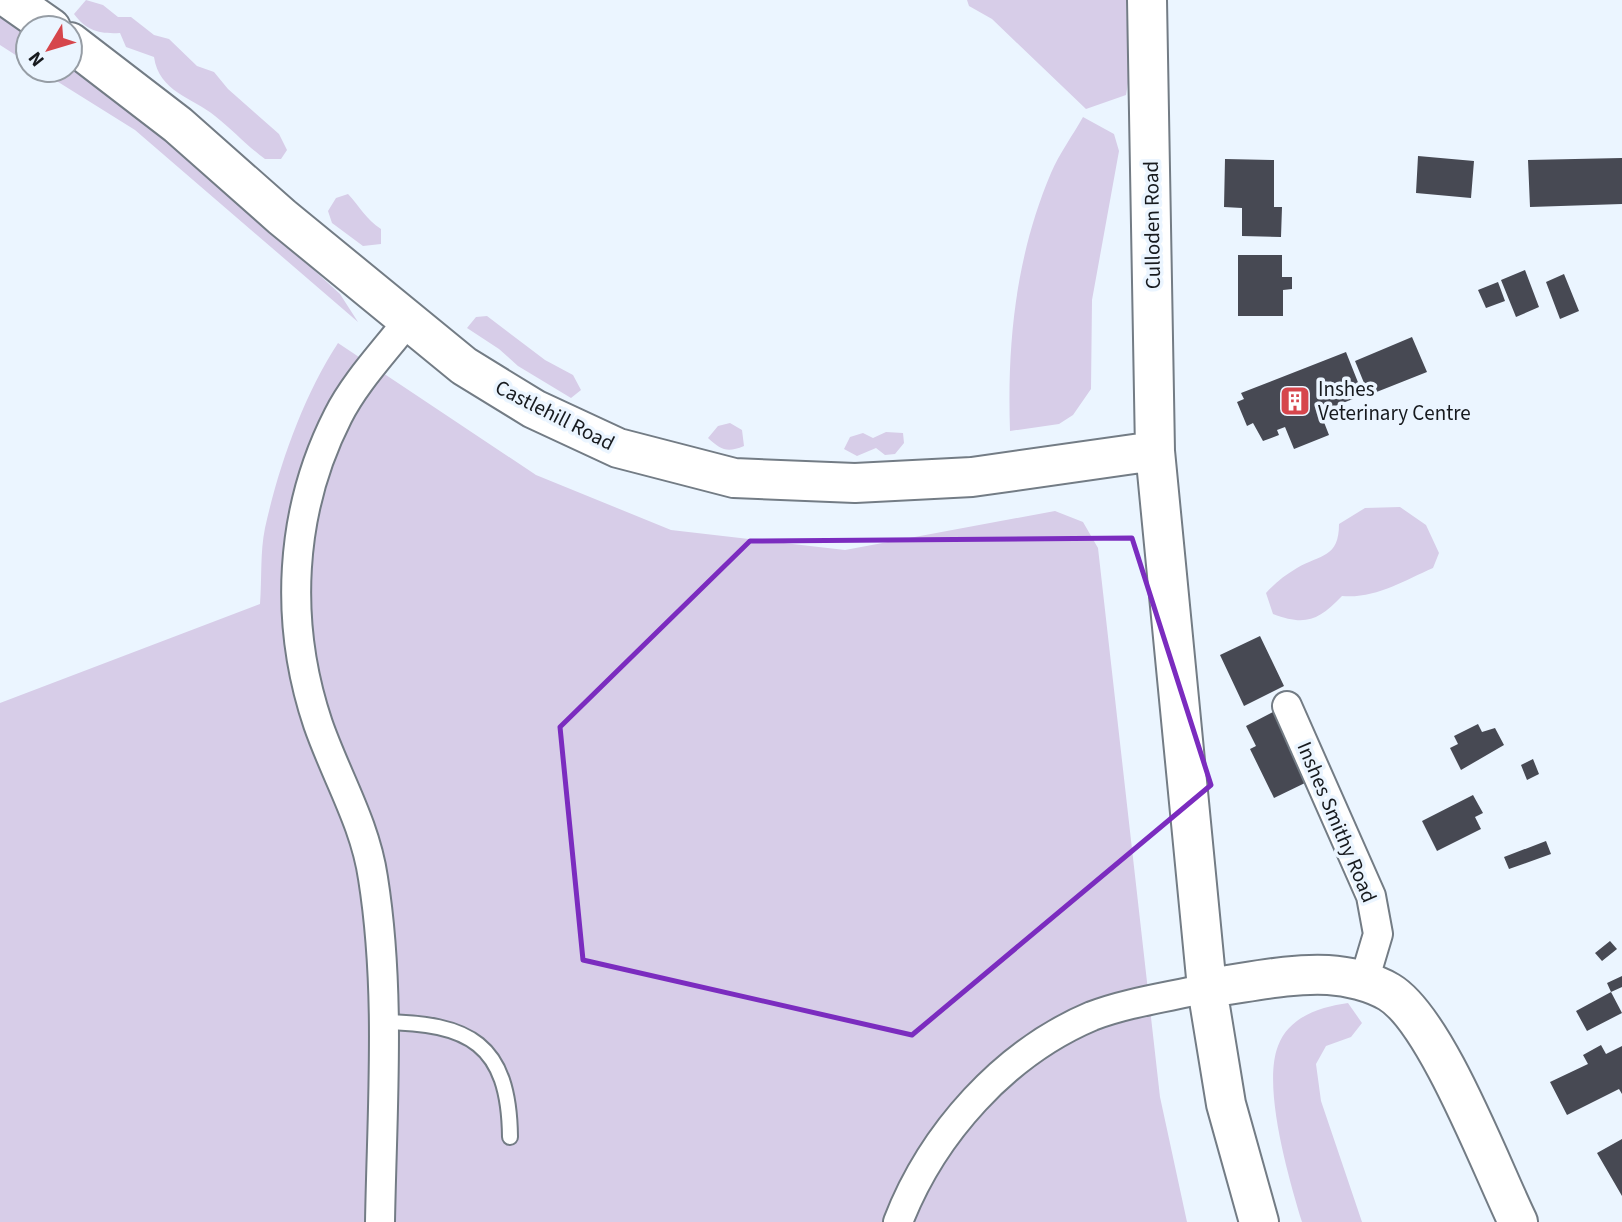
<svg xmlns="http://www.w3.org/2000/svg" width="1622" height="1222" viewBox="0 0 1622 1222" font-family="'Source Sans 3',sans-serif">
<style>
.green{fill:#d7cde8}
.building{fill:#474953}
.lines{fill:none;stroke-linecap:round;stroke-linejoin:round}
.lane-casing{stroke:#737c85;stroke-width:18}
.street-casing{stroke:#737c85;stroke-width:32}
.secondary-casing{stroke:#737c85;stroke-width:42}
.lane{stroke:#fff;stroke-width:14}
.street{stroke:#fff;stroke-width:28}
.secondary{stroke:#fff;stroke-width:38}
.marked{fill:none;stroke:#7b2cbf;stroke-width:5;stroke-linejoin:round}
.labels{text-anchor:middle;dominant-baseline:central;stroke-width:7;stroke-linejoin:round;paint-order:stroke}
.street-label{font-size:21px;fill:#171a1e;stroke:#ebf5ff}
.poi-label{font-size:21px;fill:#171a1e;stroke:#ebf5ff;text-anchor:start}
</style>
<rect width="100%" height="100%" fill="#ebf5ff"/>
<!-- green -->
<path class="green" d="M 86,0 L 103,5 L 118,17 L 131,17 L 154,35 L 169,39 L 197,66 L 214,72 L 228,89 L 279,134 L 287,150 L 281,159 L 265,159 C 247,146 233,130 215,116 C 192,97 159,92 154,57 L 126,47 L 120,33 C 99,34 87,31 74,14 Z
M 967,0 L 1126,0 L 1129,77 L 1126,95 L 1086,109 L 992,19 L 969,6 Z
M 0,4 L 28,28 L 28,63 L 0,45 Z
M 70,52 L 179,146 L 340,294 L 358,322 L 135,130 L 39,70 L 70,70 Z
M 1083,117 L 1114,134 L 1119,151 L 1092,300 L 1091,389 L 1073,415 L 1059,424 L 1010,431 C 1007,341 1016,256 1051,173 C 1059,154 1073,135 1083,117 Z
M 348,194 C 360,207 366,219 381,229 L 381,244 L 363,246 L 332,223 L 328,211 L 336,198 Z
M 487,316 L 545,360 L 573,375 L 581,390 L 571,398 L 518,366 L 499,349 L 467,328 L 476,317 Z
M 338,343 L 536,475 L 671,530 L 845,550 L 1055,511 L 1083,522 L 1098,548 L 1160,1097 L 1187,1222 L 0,1222 L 0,703 L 260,604 C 262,579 260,552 265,528 C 279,465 303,397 338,343 Z
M 730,423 L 742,430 L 744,446 C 727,453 721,450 708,438 L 718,426 Z
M 886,432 L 903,433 L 904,443 L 895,454 L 885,455 L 876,448 L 857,456 L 844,449 L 850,437 L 863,433 L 873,438 Z
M 1400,507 L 1426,525 L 1439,553 L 1433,568 C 1403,581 1375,599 1342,596 C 1318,621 1305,626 1273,614 L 1266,593 C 1275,583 1285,575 1297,568 C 1321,554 1339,558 1339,524 L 1365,508 Z
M 1348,1003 L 1362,1023 L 1351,1037 L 1326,1046 L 1316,1064 L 1321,1101 L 1362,1222 L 1302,1222 C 1289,1179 1262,1087 1278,1046 C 1289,1016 1321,1007 1348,1003 Z"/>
<!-- building -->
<path class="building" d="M 1418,156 L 1474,161 L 1471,198 L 1416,193 Z
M 1622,158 L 1622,204 L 1530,207 L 1528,160 Z
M 1225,159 L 1274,160 L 1274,207 L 1282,207 L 1281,237 L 1242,236 L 1242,208 L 1224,207 Z
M 1238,255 L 1282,255 L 1282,277 L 1292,277 L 1292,289 L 1283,290 L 1283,316 L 1238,316 Z
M 1525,270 L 1539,307 L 1516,317 L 1501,280 Z
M 1564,274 L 1579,311 L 1560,319 L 1546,282 Z
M 1498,282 L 1505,301 L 1486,308 L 1478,290 Z
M 1412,337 L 1427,372 L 1369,395 L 1355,361 Z
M 1346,352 L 1363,395 L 1320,412 L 1329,435 L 1294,449 L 1285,427 L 1277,430 L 1279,435 L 1263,441 L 1253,423 L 1247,426 L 1237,402 L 1244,399 L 1241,393 Z
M 1260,636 L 1284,686 L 1244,706 L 1220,655 Z
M 1273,712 L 1307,782 L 1274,798 L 1250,749 L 1256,746 L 1246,726 Z
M 1478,724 L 1482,732 L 1495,728 L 1504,745 L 1461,770 L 1450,748 L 1458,744 L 1454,736 Z
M 1533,759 L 1539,774 L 1527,780 L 1521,765 Z
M 1473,795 L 1483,813 L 1475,817 L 1481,829 L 1437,851 L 1422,821 Z
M 1546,841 L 1551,854 L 1509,869 L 1504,857 Z
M 1610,941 L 1617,949 L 1602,961 L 1595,953 Z
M 1622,976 L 1622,987 L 1611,992 L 1607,983 Z
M 1611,992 L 1622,1013 L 1587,1031 L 1576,1011 Z
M 1601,1045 L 1606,1054 L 1622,1046 L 1622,1094 L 1619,1089 L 1567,1115 L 1550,1082 L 1588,1064 L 1583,1055 Z
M 1622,1139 L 1622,1196 L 1597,1153 Z"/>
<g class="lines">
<!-- lane casing -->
<g class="lane-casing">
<path id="lane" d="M 382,1022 C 469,1023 509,1043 510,1137"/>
</g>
<!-- street casing -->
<g class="street-casing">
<path id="street" d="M 1287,706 L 1371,896 L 1378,934 L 1364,981
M 380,1222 C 382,1108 391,991 373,878 C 365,823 336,776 318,724 C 284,623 289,512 338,416 C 355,382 384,352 407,322
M 898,1222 C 932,1134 1004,1053 1092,1016 C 1129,1002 1169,997 1207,988"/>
</g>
<!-- secondary casing -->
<g class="secondary-casing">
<path id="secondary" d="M 11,0 L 51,28
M 1147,0 L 1155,451 L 1207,988 L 1226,1104 L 1259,1222
M 70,42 L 178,125 L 282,217 L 464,366 L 534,409 L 618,448 L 734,478 L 855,483 L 972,477 L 1155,451
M 1207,988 C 1247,983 1288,973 1328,975 C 1348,976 1372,982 1389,992 C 1436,1020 1492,1169 1518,1222"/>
</g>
<!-- lane -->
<use href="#lane" class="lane"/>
<!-- street -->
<use href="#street" class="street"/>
<!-- secondary -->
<use href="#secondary" class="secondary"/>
</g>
<!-- marked area -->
<path class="marked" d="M 1132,538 L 1211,785 L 912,1035 L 583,960 L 560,727 L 750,541 Z"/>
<!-- icons -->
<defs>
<g id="building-square" transform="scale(1.575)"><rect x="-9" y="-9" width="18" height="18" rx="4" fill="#d6464c" stroke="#ebf5ff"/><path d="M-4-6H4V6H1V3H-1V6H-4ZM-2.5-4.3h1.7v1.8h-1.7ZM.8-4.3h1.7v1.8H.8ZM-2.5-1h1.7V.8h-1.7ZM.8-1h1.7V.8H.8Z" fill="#fff"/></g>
</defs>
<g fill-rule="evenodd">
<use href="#building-square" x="1295" y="401"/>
</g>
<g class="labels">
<!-- street labels -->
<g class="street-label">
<text transform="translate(1152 225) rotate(-91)">Culloden Road</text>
<text transform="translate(555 415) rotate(27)">Castlehill Road</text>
<text transform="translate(1337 822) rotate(67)">Inshes Smithy Road</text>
</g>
<!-- poi labels -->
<g class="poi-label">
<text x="1318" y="389">Inshes<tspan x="1318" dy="24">Veterinary Centre</tspan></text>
</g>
</g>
<!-- north arrow -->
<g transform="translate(49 49) rotate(232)"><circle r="33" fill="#ebf5ff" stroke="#969da5" stroke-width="2"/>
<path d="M0-5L12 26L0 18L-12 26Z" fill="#d6464c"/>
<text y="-10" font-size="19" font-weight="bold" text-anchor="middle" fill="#171a1e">N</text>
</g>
</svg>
